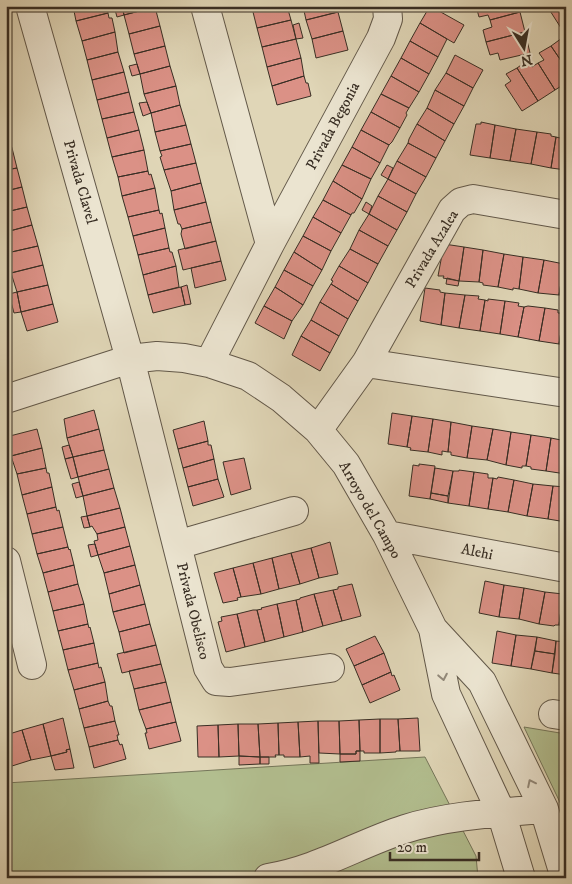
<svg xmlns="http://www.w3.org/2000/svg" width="572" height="884" viewBox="0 0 572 884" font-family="'IM FELL DW Pica',serif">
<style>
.green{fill:#b2be8f;stroke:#75765a}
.building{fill:#db9186;stroke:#382e24}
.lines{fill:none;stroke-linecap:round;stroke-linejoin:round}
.minor-casing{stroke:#625849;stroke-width:30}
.minor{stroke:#ebe4d0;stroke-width:28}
.oneway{stroke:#92897a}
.labels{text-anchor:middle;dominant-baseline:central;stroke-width:4.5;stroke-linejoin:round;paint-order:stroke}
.street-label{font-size:15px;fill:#382e24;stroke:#ebe4d0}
</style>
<rect width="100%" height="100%" fill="#e0d6b7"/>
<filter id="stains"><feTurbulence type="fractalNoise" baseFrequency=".004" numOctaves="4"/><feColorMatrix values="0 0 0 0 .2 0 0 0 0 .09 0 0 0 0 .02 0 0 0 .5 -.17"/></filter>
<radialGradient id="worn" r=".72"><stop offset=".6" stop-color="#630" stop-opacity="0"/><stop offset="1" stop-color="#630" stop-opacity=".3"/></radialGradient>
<!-- green -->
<path class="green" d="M 524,727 L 566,734 L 566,815 Z
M 425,757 L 476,856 L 478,878 L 6,878 L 6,783 Z"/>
<!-- building -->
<path class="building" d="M 73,6 L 107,6 L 108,13 L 76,21 Z
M 114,6 L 122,6 L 124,15 L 117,17 Z
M 122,6 L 154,6 L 155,7 L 124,15 Z
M 259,6 L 287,6 L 291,20 L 257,28 L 252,8 Z
M 303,6 L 336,6 L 338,12 L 306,20 Z
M 430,6 L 464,25 L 454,43 L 420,23 Z
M 476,6 L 518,6 L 520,12 L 490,20 L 488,15 L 479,17 Z
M 547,6 L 566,6 L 566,25 L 561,28 Z
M 155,7 L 160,26 L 129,34 L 124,15 Z
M 338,12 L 343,31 L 312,39 L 306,20 Z
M 520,12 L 525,32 L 486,42 L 483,30 L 492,27 L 490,20 Z
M 108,13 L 109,18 L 112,18 L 115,32 L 82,41 L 76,21 Z
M 291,20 L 296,39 L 262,47 L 257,28 Z
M 299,23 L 303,38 L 296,39 L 293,25 Z
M 420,23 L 447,39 L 438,57 L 410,41 Z
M 160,26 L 165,46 L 134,54 L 129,34 Z
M 343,31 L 348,50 L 316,58 L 312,39 Z
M 115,32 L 118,52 L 87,60 L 82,41 Z
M 525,32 L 530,53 L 500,60 L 498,53 L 490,55 L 486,42 Z
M 562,38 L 566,44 L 566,68 L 551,46 Z
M 296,39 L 301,58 L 267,67 L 262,47 Z
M 410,41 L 438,57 L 429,74 L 401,58 Z
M 165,46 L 170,66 L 140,74 L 134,54 Z
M 551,46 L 566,68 L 566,83 L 555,90 L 538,63 L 544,60 L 539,53 Z
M 118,52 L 124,72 L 92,80 L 87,60 Z
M 455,55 L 483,70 L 473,88 L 446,73 Z
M 301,58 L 304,76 L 272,86 L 267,67 Z
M 401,58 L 429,74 L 419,92 L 391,76 Z
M 528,60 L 532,67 L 538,63 L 555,90 L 538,101 L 517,68 Z
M 137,64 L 140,74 L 132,76 L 129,66 Z
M 170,66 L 176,86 L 144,94 L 140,74 Z
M 517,68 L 538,101 L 522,111 L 505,85 L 511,81 L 506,74 Z
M 124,72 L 129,92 L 97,100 L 92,80 Z
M 446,73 L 473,88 L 464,106 L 435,90 Z
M 304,76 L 306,83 L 308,83 L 311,96 L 277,105 L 272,86 Z
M 391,76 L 419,92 L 409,108 L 381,94 Z
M 176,86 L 180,105 L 151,113 L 144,94 Z
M 435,90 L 464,106 L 454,124 L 427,108 Z
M 129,92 L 134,112 L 102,119 L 97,100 Z
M 381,94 L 409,108 L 406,113 L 407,115 L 400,128 L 371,112 Z
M 147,102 L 151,113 L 143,116 L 139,103 Z
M 180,105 L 186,125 L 155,132 L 151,113 Z
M 427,108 L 454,124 L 445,141 L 417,124 Z
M 134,112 L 139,130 L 107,138 L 102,119 Z
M 371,112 L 400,128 L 392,142 L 389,145 L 361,130 Z
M 481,122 L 495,125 L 490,158 L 470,155 L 476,124 L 481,124 Z
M 417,124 L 445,141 L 436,158 L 408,143 L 409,139 Z
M 186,125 L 191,144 L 160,151 L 155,132 Z
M 495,125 L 516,129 L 510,161 L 490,158 Z
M 6,129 L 12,148 L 6,150 Z
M 516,129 L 537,132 L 531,164 L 510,161 Z
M 139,130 L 144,150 L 112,157 L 107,138 Z
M 361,130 L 389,145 L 380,163 L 352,147 Z
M 537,132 L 551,134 L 551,136 L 556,137 L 551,168 L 531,164 Z
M 561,135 L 566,136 L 566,170 L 551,168 L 556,137 L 560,138 Z
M 408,143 L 436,158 L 426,177 L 397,161 Z
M 191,144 L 196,163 L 164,170 L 160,157 L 162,156 L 160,151 Z
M 352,147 L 380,163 L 371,179 L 342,165 Z
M 12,148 L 17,168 L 6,170 L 6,150 Z
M 144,150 L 148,171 L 118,177 L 112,157 Z
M 397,161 L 426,177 L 416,194 L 388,179 Z
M 196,163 L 201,183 L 171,191 L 164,170 Z
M 342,165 L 371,179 L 362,199 L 333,181 Z
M 387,165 L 393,168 L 388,179 L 381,175 Z
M 17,168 L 22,187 L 6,191 L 6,170 Z
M 148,171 L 149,175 L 151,174 L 155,188 L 122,196 L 118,177 Z
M 388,179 L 416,194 L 407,212 L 378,196 Z
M 333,181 L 362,199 L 354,213 L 352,213 L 351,215 L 323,200 Z
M 201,183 L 206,202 L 174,210 L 171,191 Z
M 22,187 L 27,207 L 6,212 L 6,191 Z
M 155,188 L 159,210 L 128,217 L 122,196 Z
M 378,196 L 407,212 L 397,230 L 369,214 Z
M 323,200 L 351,215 L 341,233 L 313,217 Z
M 206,202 L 211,222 L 182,229 L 180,224 L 178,224 L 174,210 Z
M 366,202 L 372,206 L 369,214 L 362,210 Z
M 27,207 L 32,225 L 6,232 L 6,212 Z
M 159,210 L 160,214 L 162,213 L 165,228 L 133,236 L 128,217 Z
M 369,214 L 397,230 L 388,246 L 359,230 Z
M 313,217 L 341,233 L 331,251 L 303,236 Z
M 211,222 L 216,241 L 185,249 L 181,234 L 182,229 Z
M 32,225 L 38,246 L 7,253 L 6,232 Z
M 165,228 L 169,248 L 138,255 L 133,236 Z
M 359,230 L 388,246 L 378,264 L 350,249 Z
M 303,236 L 331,251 L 322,270 L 294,252 Z
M 216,241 L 221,261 L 183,270 L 178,250 Z
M 444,244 L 464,247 L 459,281 L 443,278 L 444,276 L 438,276 Z
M 38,246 L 43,265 L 11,273 L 7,253 Z
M 464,247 L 483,250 L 479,282 L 459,281 Z
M 169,248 L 170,252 L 172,252 L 176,266 L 143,275 L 138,255 Z
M 350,249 L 378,264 L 368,283 L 339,266 Z
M 483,250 L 504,254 L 498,287 L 483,285 L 483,283 L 479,282 Z
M 294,252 L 322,270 L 313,286 L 284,270 Z
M 504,254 L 523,257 L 519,289 L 513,288 L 513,290 L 498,287 Z
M 523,257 L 544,260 L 538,293 L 519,289 Z
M 544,260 L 564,264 L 559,295 L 538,293 Z
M 221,261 L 226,280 L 195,288 L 191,268 Z
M 564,264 L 566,264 L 566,298 L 561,297 L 561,295 L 559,295 Z
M 43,265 L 48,285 L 17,292 L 11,273 Z
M 176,266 L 179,287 L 148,295 L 143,275 Z
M 339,266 L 368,283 L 358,301 L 331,284 L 333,281 L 331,280 Z
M 284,270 L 313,286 L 303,305 L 275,287 Z
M 447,278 L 459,281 L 458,286 L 446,284 Z
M 331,284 L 358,301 L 348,319 L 320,302 Z
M 48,285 L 53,304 L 21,312 L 17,292 Z
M 187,285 L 191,304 L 185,305 L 181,287 Z
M 181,287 L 185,305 L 153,313 L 148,295 Z
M 275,287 L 303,305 L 292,321 L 264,306 Z
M 425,288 L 440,290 L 440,292 L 445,293 L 441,325 L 420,321 Z
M 17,292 L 21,312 L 14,313 L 9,294 Z
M 445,293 L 465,295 L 459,328 L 441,325 Z
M 465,295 L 479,296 L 478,299 L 485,300 L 480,331 L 459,328 Z
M 488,299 L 505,301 L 500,334 L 480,331 L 485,300 L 488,301 Z
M 505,301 L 519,303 L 518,306 L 524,307 L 518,337 L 500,334 Z
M 320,302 L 348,319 L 339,336 L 311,320 Z
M 53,304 L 58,322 L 27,331 L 21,312 Z
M 264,306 L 292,321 L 284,339 L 255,323 Z
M 528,306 L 545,308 L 539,341 L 518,337 L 524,307 Z
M 545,308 L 558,310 L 558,313 L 564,313 L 559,344 L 539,341 Z
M 564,313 L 566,313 L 566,345 L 559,344 Z
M 311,320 L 339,336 L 330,353 L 301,336 Z
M 301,336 L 330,353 L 320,371 L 292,355 Z
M 94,410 L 99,429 L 67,438 L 64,419 Z
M 392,413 L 412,416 L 407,447 L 388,444 Z
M 412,416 L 433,419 L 428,452 L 410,450 L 411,448 L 407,447 Z
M 433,419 L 451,422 L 448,452 L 442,451 L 442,455 L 428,452 Z
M 204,421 L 208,441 L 178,449 L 173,430 Z
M 451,422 L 472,426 L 467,458 L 451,455 L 451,452 L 448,452 Z
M 472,426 L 493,429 L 487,460 L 467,458 Z
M 37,429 L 42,448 L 11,456 L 6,437 Z
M 99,429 L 104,450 L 73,457 L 67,438 Z
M 493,429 L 511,432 L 506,465 L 487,460 Z
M 511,432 L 531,435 L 526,466 L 522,466 L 522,468 L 506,465 Z
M 531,435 L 551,438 L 546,471 L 531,469 L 531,467 L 526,466 Z
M 551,438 L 566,441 L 566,474 L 546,471 Z
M 208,441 L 208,445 L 211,445 L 214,459 L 183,468 L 178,449 Z
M 69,445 L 73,457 L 65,459 L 62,447 Z
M 42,448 L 46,468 L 17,474 L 11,456 Z
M 104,450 L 109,469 L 78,477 L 73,457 Z
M 73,457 L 78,477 L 71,479 L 65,459 Z
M 244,458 L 251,489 L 231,495 L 223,462 Z
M 214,459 L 218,479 L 188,487 L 183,468 Z
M 419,464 L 435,466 L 430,499 L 409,496 L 413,465 L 419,466 Z
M 46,468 L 47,473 L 49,473 L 52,487 L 22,495 L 17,474 Z
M 435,468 L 453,471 L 448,496 L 431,493 Z
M 109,469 L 114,488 L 83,496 L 78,477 Z
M 459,470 L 474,472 L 469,506 L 448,503 L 453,471 L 459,471 Z
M 474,472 L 488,474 L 488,478 L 493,478 L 488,509 L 469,506 Z
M 498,477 L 514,480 L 508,512 L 488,509 L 493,478 L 497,479 Z
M 218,479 L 224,497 L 193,506 L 188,487 Z
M 514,480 L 533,484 L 527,516 L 508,512 Z
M 79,482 L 83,496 L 76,498 L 72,484 Z
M 533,484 L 553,486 L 548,519 L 527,516 Z
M 553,486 L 566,487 L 566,522 L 548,519 Z
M 52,487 L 56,507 L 27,514 L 22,495 Z
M 114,488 L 120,508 L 87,516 L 83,496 Z
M 431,493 L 448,496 L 448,503 L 430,499 Z
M 56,507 L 57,511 L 59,510 L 63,527 L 32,534 L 27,514 Z
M 120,508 L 125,527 L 97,534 L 92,526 L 90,527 L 87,516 Z
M 87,516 L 90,527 L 84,528 L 81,517 Z
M 63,527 L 68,547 L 37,554 L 32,534 Z
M 125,527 L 130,546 L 98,555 L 94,541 L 98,540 L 97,534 Z
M 330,542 L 338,574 L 319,578 L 311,548 Z
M 95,544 L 98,555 L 91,557 L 88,545 Z
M 130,546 L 135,565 L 104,573 L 98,555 Z
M 68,547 L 69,550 L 70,549 L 74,565 L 43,573 L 37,554 Z
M 311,548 L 319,578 L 300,584 L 291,553 Z
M 291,553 L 300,584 L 279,589 L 272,558 Z
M 272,558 L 279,589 L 261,594 L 253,563 Z
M 253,563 L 261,594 L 241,597 L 233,568 Z
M 74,565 L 78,584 L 48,592 L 43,573 Z
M 135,565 L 140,585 L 109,594 L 104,573 Z
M 233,568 L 241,597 L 237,598 L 238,600 L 223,603 L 214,573 Z
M 485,581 L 504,585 L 499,617 L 479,613 Z
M 78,584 L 84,604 L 53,611 L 48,592 Z
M 352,584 L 361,616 L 342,621 L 333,590 L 338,589 L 338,587 Z
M 140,585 L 145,604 L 113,612 L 109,594 Z
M 504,585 L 524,588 L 519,619 L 499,617 Z
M 524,588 L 545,592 L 539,624 L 519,619 Z
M 333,590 L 342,621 L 323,626 L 314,594 Z
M 545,592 L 563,594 L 559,625 L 555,625 L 554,626 L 539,624 Z
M 314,594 L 323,626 L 303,632 L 296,600 L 300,599 L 300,598 Z
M 563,594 L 566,595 L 566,629 L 564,628 L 564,626 L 559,625 Z
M 296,600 L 303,632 L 284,637 L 277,604 Z
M 84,604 L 88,624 L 58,631 L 53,611 Z
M 145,604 L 150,624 L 119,632 L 113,612 Z
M 277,604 L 284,637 L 265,642 L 257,610 L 262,609 L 261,608 Z
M 253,610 L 257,610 L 265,642 L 245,647 L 237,614 Z
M 237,614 L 245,647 L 226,652 L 218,622 L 222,621 L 221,617 Z
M 88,624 L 89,628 L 90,627 L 94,643 L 63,650 L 58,631 Z
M 150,624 L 156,645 L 124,653 L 119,632 Z
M 497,631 L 516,635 L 511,666 L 492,663 Z
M 516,635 L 537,637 L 531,669 L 511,666 Z
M 375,636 L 384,653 L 354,666 L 346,649 Z
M 537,637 L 556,641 L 555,654 L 535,651 Z
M 556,641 L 566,642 L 566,675 L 552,673 Z
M 94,643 L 98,663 L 68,670 L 63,650 Z
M 156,645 L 161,664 L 122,673 L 117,654 Z
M 535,651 L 555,654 L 552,673 L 531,669 Z
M 384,653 L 391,672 L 362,685 L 354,666 Z
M 98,663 L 99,668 L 101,667 L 105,682 L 74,690 L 68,670 Z
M 161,664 L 166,682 L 134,689 L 129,671 Z
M 391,672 L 392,676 L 394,675 L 400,690 L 370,703 L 362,685 Z
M 105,682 L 108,701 L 79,709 L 74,690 Z
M 166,682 L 171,702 L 139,710 L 134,689 Z
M 108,701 L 110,706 L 112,706 L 115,721 L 84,728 L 79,709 Z
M 171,702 L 176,722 L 146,729 L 139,710 Z
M 63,718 L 70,749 L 66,750 L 67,752 L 51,756 L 43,724 Z
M 418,718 L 420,751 L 400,751 L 398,719 Z
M 380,719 L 380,753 L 364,753 L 364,751 L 360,751 L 359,720 Z
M 380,719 L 398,719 L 400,751 L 396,751 L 396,752 L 380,753 Z
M 359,720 L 360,751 L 356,751 L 356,754 L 340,754 L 339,721 Z
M 115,721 L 119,735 L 117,735 L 118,740 L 89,747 L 84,728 Z
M 318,721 L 339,721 L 340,754 L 319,753 Z
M 318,721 L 319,763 L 310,763 L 310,756 L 300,757 L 298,722 Z
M 176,722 L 181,741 L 149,749 L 145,733 L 147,733 L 146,729 Z
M 298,722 L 300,757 L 284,757 L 284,755 L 279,755 L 278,723 Z
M 278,723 L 279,755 L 275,755 L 276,757 L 260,757 L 258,724 Z
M 43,724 L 51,756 L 31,760 L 22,730 Z
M 238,724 L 239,756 L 219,757 L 218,725 Z
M 238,724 L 258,724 L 260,757 L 239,756 Z
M 218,725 L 219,757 L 198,757 L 197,726 Z
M 22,730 L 31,760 L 12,766 L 6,743 L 6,735 Z
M 118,740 L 120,745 L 122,744 L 126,759 L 94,768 L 89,747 Z
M 70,749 L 74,768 L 55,770 L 51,756 L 67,752 L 66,750 Z
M 356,751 L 360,751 L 360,761 L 340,762 L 340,754 L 356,754 Z
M 239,756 L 260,757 L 260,764 L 239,765 Z
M 260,757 L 269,757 L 269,764 L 260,764 Z"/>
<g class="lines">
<!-- minor casing -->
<g class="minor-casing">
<path id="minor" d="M 30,6 L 130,359 L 208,668 L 216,681 L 230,682 L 330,668
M 205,6 L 270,244
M 209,363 L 270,244 L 381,38 L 388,19 L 387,6
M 366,363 L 566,393
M 6,399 L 130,359 L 157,356 L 184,358 L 209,363 L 248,376 L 281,398 L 318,430 L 346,464 L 387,535 L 433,629 L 446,694 L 501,812 L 521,878
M 318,430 L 366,363 L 452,210 L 461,202 L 473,199 L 566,215
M 387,535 L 566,568
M 177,545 L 294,511
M 6,561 L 32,665
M 433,629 L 482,682 L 544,809 L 565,878
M 553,714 L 566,716
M 268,878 C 318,870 358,844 405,829 C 450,815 497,813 544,809"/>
</g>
<!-- minor -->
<use href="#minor" class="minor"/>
</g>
<!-- one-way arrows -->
<defs><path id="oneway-chevron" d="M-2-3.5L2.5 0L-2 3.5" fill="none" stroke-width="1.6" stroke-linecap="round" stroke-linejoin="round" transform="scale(1.25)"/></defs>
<g class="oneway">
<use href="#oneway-chevron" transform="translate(443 677) rotate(79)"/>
<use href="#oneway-chevron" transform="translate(531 783) rotate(-116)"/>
</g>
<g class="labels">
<!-- street labels -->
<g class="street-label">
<text transform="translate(333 126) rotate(-62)">Privada Begonia</text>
<text transform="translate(80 182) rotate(74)">Privada Clavel</text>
<text transform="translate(432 249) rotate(-59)">Privada Azalea</text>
<text transform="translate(370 510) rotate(60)">Arroyo del Campo</text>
<text transform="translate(477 552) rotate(11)">Alehi</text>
<text transform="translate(193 611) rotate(76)">Privada Obelisco</text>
</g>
</g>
<!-- margin -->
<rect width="572" height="884" fill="none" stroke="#e0d6b7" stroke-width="25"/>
<rect x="8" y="8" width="557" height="869" fill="none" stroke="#382e24" stroke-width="2.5"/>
<rect x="12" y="12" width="547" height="859" fill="none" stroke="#382e24"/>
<!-- north arrow -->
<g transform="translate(524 48) rotate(169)" stroke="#ebe4d0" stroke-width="4" paint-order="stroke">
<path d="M0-4L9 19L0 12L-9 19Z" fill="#382e24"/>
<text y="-8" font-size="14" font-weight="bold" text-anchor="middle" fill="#382e24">N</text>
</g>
<!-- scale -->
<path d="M390 852v8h89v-8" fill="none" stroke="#382e24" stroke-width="2.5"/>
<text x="397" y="852" font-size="15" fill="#382e24" stroke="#ebe4d0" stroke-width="4" paint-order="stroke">20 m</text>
<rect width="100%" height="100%" filter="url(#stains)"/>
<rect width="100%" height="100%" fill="url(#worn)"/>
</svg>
